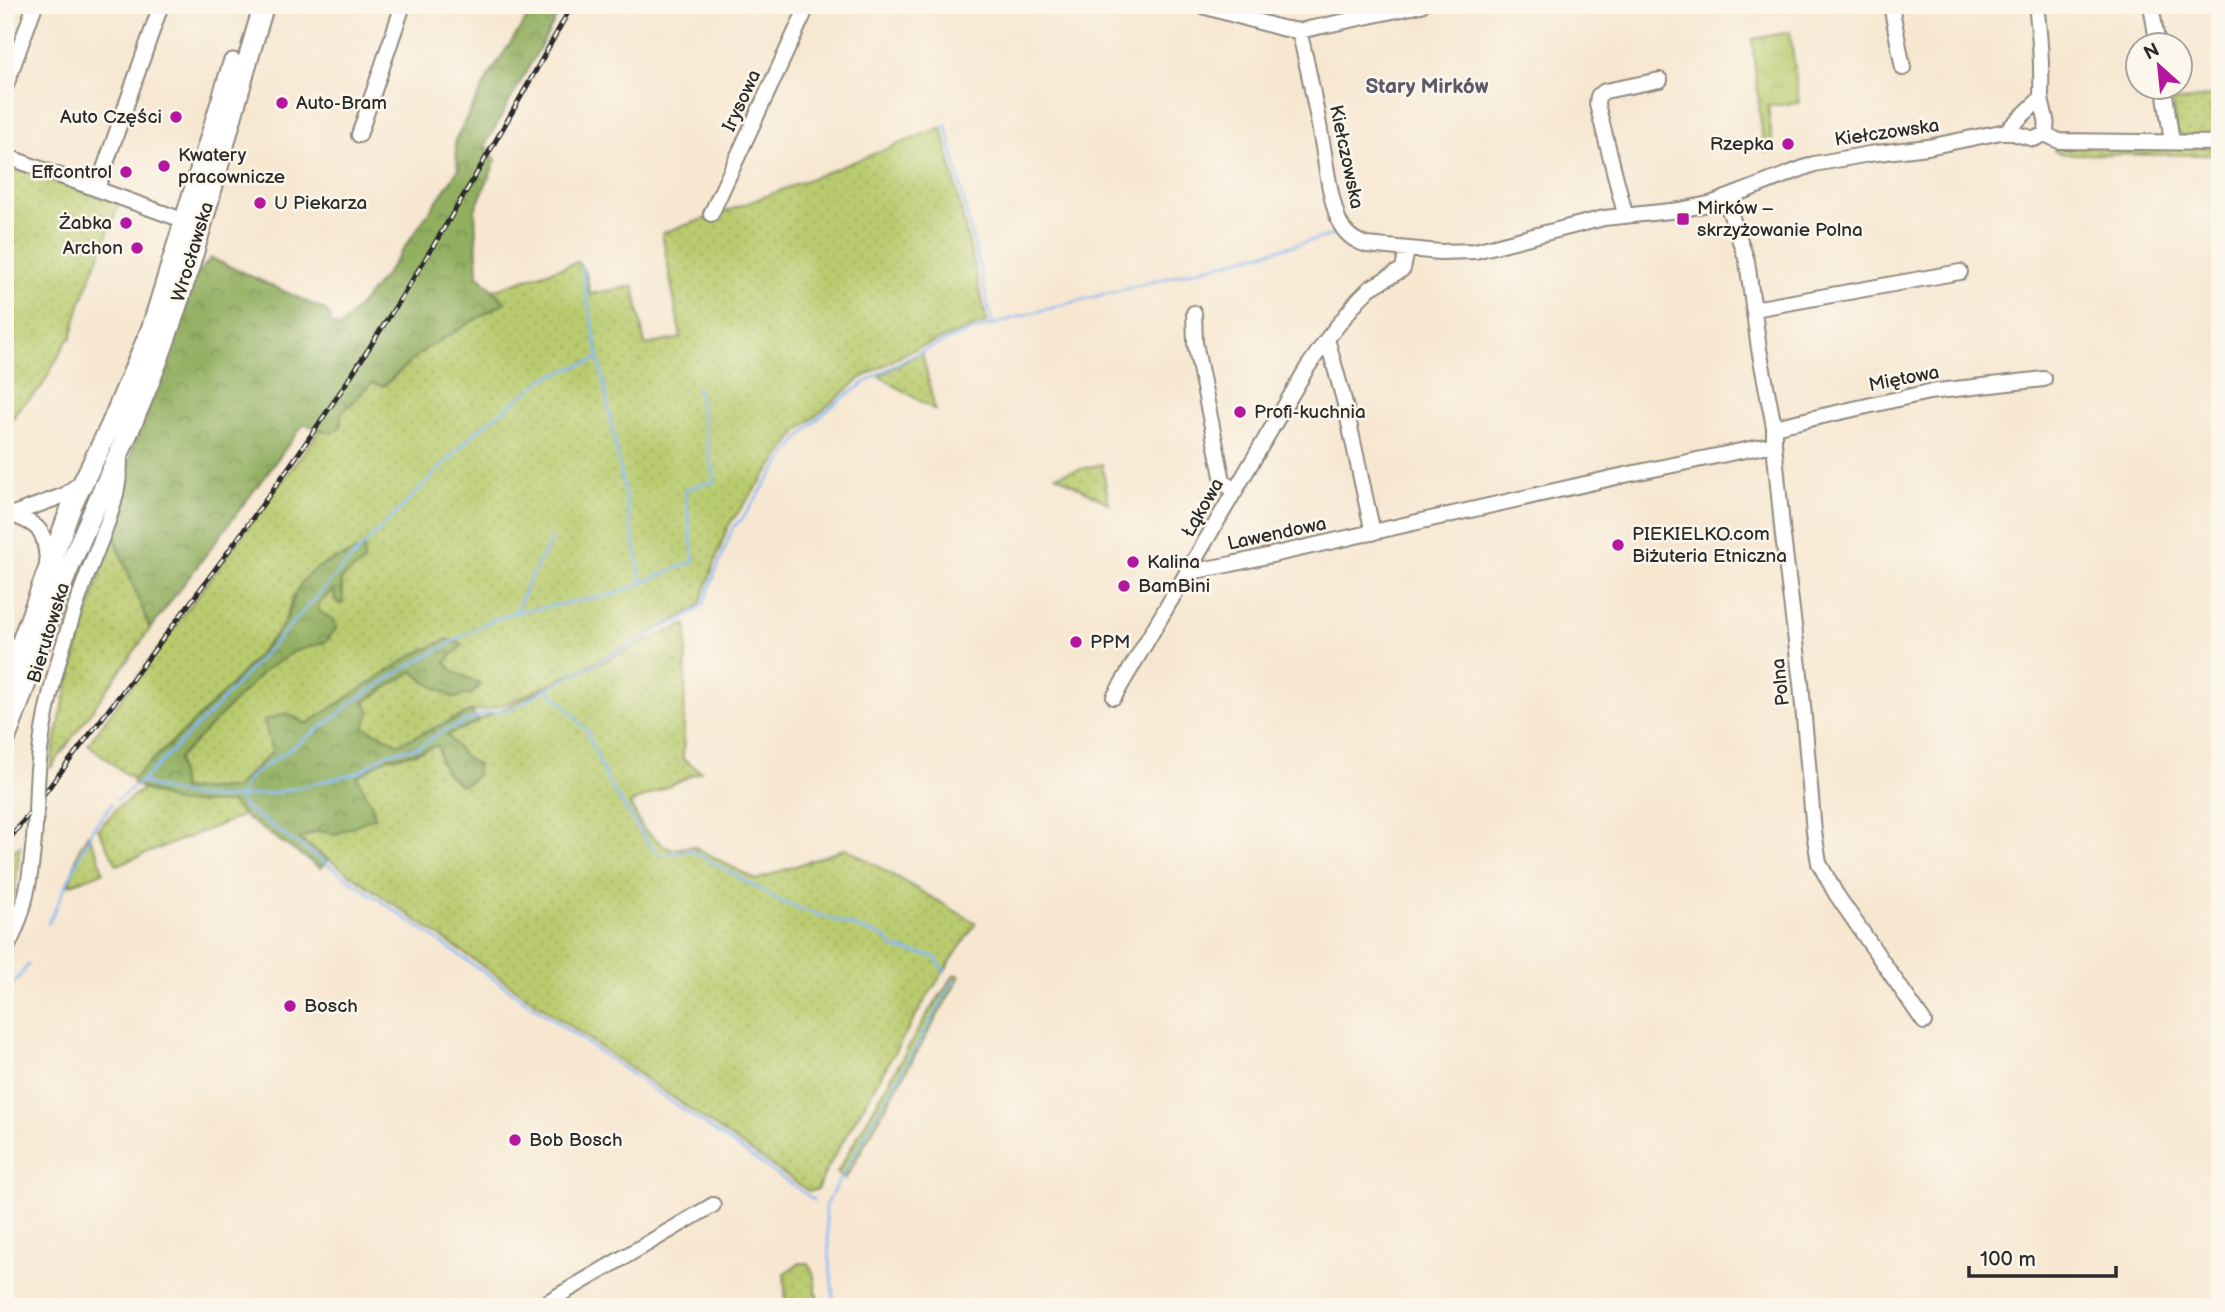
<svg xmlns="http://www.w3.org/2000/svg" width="2225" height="1312" viewBox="0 0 2225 1312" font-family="'Balsamiq Sans',sans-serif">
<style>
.grass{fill:url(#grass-dots);stroke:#727b4c;stroke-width:2}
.forest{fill:url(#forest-crowns);stroke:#5e6d46;stroke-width:2}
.park{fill:url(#park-crowns);stroke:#727b4c;stroke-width:2}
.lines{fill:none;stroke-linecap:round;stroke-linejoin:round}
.stream{stroke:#87b9f4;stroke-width:2.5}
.minor-casing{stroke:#91897e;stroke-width:18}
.major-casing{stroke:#91897e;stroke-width:23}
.minor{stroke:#fff;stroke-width:14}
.major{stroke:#fff;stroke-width:19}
.rail-casing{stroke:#2b2b2b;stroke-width:5}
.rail{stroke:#fbf7ec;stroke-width:2.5;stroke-dasharray:8;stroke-linecap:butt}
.minor-bridge-casing{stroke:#91897e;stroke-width:18;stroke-linecap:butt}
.minor-bridge{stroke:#fff;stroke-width:14}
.poi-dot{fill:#b5179e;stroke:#fbf7ec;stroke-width:2.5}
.labels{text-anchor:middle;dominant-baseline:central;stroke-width:5;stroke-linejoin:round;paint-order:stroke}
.street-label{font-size:19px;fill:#2b2b2b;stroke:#fbf7ec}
.poi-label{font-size:19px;fill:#2b2b2b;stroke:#fbf7ec;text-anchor:start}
.neighbourhood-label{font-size:21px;font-weight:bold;fill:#5d5a6b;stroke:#fbf7ec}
</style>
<defs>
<pattern id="grass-dots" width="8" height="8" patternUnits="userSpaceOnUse" patternTransform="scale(1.75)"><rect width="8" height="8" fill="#b9cb6e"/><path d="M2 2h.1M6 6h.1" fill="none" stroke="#9fae5f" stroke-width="1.8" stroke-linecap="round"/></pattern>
<pattern id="forest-crowns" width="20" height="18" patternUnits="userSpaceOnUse" patternTransform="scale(1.75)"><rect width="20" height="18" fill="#92af61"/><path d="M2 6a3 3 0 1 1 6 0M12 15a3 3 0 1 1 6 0" fill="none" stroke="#778f50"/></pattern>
<pattern id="park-crowns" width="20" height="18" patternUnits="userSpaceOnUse" patternTransform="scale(1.75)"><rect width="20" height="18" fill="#b9cb6e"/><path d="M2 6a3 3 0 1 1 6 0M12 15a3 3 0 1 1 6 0" fill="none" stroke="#9fae5f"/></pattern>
</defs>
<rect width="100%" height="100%" fill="#fbf7ec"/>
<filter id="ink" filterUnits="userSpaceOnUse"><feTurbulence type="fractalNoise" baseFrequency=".0143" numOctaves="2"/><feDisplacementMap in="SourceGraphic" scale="14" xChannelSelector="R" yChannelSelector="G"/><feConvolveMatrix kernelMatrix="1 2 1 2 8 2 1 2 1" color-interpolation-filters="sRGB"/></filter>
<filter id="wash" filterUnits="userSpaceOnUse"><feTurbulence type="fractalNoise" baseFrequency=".00686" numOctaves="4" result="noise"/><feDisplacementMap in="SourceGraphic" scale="28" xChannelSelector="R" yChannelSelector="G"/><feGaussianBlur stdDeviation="1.57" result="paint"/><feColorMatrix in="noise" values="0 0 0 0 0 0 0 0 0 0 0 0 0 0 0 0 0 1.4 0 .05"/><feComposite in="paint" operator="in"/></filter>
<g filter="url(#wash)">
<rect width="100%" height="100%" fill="#f7e7d1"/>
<!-- grass -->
<path class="grass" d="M 2220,95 L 2220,135 L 2185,137 L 2177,132 L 2172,102 Z
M 942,127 L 987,322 L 910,351 L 860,379 L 799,430 L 728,526 L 700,604 L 683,616 C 649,633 499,717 472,711 L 399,744 L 364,727 L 363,703 L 413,671 L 425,682 L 481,684 L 453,672 L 444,661 L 462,646 L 337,706 L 307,724 L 286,713 L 272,752 L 235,788 L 182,790 L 178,759 L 265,670 L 293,652 L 326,641 L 334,620 L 320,612 L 318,604 L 334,590 L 343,593 L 341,579 L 364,562 L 293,596 L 283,626 L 218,700 L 132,779 L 88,744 L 320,430 L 332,433 L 340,414 L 372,383 L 384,386 L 424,350 L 505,302 L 493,290 L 578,262 L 586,274 L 590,294 L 634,286 L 645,345 L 681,338 L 662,233 L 725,212 Z
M 2106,145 L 2220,147 L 2220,155 L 2063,154 L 2054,151 L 2056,148 Z
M 5,164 L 119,204 L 80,305 L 71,338 L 67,341 L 41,388 L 18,409 L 13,419 L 5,421 Z
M 922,352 L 935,410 L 879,376 Z
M 1102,464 L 1109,504 L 1056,475 Z
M 113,534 L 150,629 L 50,769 C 64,689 88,612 113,534 Z
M 687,624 L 683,759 L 701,771 L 630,804 L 643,829 L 665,847 L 673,849 L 693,846 L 756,880 L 846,848 L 976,923 L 925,1000 L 828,1167 L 817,1190 L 808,1191 L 299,839 L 317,831 L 336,834 L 371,803 L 356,777 L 387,758 L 415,753 L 439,745 L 440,762 L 477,765 L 463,755 L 447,735 L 657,636 Z
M 143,789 L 178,803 L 232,803 L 245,815 L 117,865 L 98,829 L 118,807 Z
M 88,834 L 98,854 L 103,872 L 69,885 L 79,849 Z
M 20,846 L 15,890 L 5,919 L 5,856 Z
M 955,974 L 960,976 L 845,1179 L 837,1173 L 928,1013 Z
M 800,1263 L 808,1263 L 813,1272 L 819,1307 L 786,1307 L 784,1273 Z"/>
<!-- forest -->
<path class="forest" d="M 536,5 L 544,5 L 544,8 L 558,15 L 485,145 L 496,160 L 475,210 L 478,275 L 505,302 L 424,350 L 383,386 L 372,383 L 341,414 L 341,427 L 332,433 L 304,424 L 150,629 L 113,534 L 134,442 L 197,274 L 211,258 L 325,310 L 331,317 L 331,324 L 340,328 L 384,277 L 458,170 L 455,140 L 491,72 Z
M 364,548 L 364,562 L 341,579 L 343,604 L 336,602 L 333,590 L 318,604 L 320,612 L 334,620 L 337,627 L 326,642 L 293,652 L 265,670 L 178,759 L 182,790 L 235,788 L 272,752 L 264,721 L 286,713 L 307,724 L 413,655 L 448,639 L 463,645 L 445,662 L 454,672 L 481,684 L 473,693 L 454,698 L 425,682 L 413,671 L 364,702 L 370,712 L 364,727 L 399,744 L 472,711 L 478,722 L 447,735 L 463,755 L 477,765 L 477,774 L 470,782 L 460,785 C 442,771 441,767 438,745 L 415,753 L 387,758 L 357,777 L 371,803 L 375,817 L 336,834 L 317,831 L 299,839 L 328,860 L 320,868 L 246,818 L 232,803 L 178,803 L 133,784 L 132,779 C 183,732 236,685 280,629 C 292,614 292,592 306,577 C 320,562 346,556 364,548 Z"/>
<!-- park -->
<path class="park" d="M 1790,32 L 1799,103 L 1768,106 L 1773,151 L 1764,152 L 1752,39 Z"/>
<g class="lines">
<!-- stream -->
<path class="stream" d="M 946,124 L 992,322
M 642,583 L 694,561 L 685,489 L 715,481 L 697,386
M 5,600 L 6,598
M 516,612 L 527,585 L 552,538
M 546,689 L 559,699 L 587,731 L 607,780 L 648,843 L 660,855 L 691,850 L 784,903 L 885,937 L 894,948 L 935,957 L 945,972
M 140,781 C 174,795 203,800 240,797 L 247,779 L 333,719 L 351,703 L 404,669 L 488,622 L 513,613 L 614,594 L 642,583 L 581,265
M 117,800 L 145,778 L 215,708 L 349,561 L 478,430 L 547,377 L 598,359
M 5,885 L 8,878
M 48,924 L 93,828 L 112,804
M 5,994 L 29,964
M 814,1200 L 243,806 L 240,797 L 279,792 L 360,772 L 388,753 L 418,747 L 443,731 L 484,714 L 517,707 L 546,689 L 670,624 L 683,620 L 703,605 L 733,527 L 742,519 C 767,483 790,443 823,414 C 910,339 1009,319 1117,291 C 1189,272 1261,253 1333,235
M 834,1307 L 825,1206 L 954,980"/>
</g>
</g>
<g filter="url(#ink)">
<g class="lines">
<!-- minor casing -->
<g class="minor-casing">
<path id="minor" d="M 1199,5 L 1281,28 L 1299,31 L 1421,5
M 1891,5 L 1903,68
M 2151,5 L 2158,46
M 1299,31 C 1309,69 1316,108 1323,147 C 1327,171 1330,198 1339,221 C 1344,233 1354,241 1367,245 L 1440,252 L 1475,251 L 1604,218 L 1680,210 L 1713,203 L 1814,164 L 1869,154 L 1928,147 L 2006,131 L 2034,139 L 2045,134 C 2050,119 2041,110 2041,95 C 2042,65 2040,35 2036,5
M 5,88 L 35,5
M 2164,88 L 2172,142
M 2006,131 L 2041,98
M 2045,134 L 2059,141 L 2220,143
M 359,135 L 403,5
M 5,156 L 191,223
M 97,189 L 161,5
M 1725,198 L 1747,261 L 1759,349 L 1774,427 L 1774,444 L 1783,536 L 1801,683 L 1814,832 L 1819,863 L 1836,894 L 1924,1022
M 711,214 L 808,5
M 1625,214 L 1597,104 L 1598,96 L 1605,91 L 1660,80
M 1754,309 L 1960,272
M 1194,313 L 1195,343 L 1223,481 L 1235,492
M 1327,339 L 1344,400 L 1373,533
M 1774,427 L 1929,392 L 2044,379
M 12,515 C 46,527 44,534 48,568
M 5,517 L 65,495 L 80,483
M 1189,567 L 1195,571 L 1232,564 L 1625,475 L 1774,444
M 1114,697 L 1307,368 L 1327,339 L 1358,300 L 1370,288 L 1403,269 L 1407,250
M 37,786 C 40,718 60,650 83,586 C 98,544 121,502 120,457
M 5,951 C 29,909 33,859 36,812
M 539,1307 L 713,1205"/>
</g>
<!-- major casing -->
<g class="major-casing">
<path id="major" d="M 5,687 L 72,505 L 110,427 L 152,327 L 233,63
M 5,740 C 29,678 49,613 76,551 C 105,483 138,416 163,346 C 203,235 229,119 264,5"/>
</g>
<!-- minor -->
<use href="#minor" class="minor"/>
<!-- major -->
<use href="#major" class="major"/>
<!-- rail casing -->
<g class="rail-casing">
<path id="rail" d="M 5,845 C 105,713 209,583 303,447 C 401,305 489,157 572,5"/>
</g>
<!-- rail -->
<use href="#rail" class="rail"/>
<!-- minor-bridge casing -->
<g class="minor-bridge-casing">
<path id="minor-bridge" d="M 36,812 L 37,786"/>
</g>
<!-- minor-bridge -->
<use href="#minor-bridge" class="minor-bridge"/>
</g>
</g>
<!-- markers -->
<g class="poi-dot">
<circle cx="282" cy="103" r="7"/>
<circle cx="176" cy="117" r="7"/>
<circle cx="1788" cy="144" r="7"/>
<circle cx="164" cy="166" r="7"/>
<circle cx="126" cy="172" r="7"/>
<circle cx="260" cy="203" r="7"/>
<rect x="1676" y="212" width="14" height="14" rx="3.5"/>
<circle cx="126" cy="223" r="7"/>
<circle cx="137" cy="248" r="7"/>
<circle cx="1240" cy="412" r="7"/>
<circle cx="1618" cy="545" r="7"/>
<circle cx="1133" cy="562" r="7"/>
<circle cx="1124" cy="586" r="7"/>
<circle cx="1076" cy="642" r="7"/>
<circle cx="290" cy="1006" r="7"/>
<circle cx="515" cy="1140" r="7"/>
</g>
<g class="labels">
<!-- street labels -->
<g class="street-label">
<text transform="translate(742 101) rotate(-65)">Irysowa</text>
<text transform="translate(1887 133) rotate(-8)">Kiełczowska</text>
<text transform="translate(1346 157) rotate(78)">Kiełczowska</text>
<text transform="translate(193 252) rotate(-73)">Wrocławska</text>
<text transform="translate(1904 379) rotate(-11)">Miętowa</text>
<text transform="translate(1203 508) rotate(-60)">Łąkowa</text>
<text transform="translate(1277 534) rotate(-12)">Lawendowa</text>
<text transform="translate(49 633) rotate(-73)">Bierutowska</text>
<text transform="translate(1781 682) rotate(-96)">Polna</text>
</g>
<!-- poi labels -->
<g class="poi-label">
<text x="296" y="103">Auto-Bram</text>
<text x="162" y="117" text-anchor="end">Auto Części</text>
<text x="1774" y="144" text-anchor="end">Rzepka</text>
<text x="178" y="155">Kwatery<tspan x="178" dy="22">pracownicze</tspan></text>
<text x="112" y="172" text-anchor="end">Effcontrol</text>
<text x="274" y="203">U Piekarza</text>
<text x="1697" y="208">Mirków –<tspan x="1697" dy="22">skrzyżowanie Polna</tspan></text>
<text x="112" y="223" text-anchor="end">Żabka</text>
<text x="123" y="248" text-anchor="end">Archon</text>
<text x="1254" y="412">Profi-kuchnia</text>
<text x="1632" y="534">PIEKIELKO.com<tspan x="1632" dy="22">Biżuteria Etniczna</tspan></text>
<text x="1147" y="562">Kalina</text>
<text x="1138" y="586">BamBini</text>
<text x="1090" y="642">PPM</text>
<text x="304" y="1006">Bosch</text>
<text x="529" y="1140">Bob Bosch</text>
</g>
<!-- neighbourhood labels -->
<g class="neighbourhood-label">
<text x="1427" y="86">Stary Mirków</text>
</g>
</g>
<!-- margin -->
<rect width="2225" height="1312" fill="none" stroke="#fbf7ec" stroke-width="28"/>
<!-- north arrow -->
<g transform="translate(2159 66) rotate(333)"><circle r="33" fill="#fbf7ec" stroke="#a8a59f" stroke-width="2"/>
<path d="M0-5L12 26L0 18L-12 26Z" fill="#b5179e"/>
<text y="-10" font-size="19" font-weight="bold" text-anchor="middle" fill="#2b2b2b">N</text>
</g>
<!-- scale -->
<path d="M1969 1266v10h147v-10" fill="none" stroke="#2b2b2b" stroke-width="3.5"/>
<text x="1980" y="1266" font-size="21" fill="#2b2b2b" stroke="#fbf7ec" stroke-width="5" paint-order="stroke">100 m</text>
</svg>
